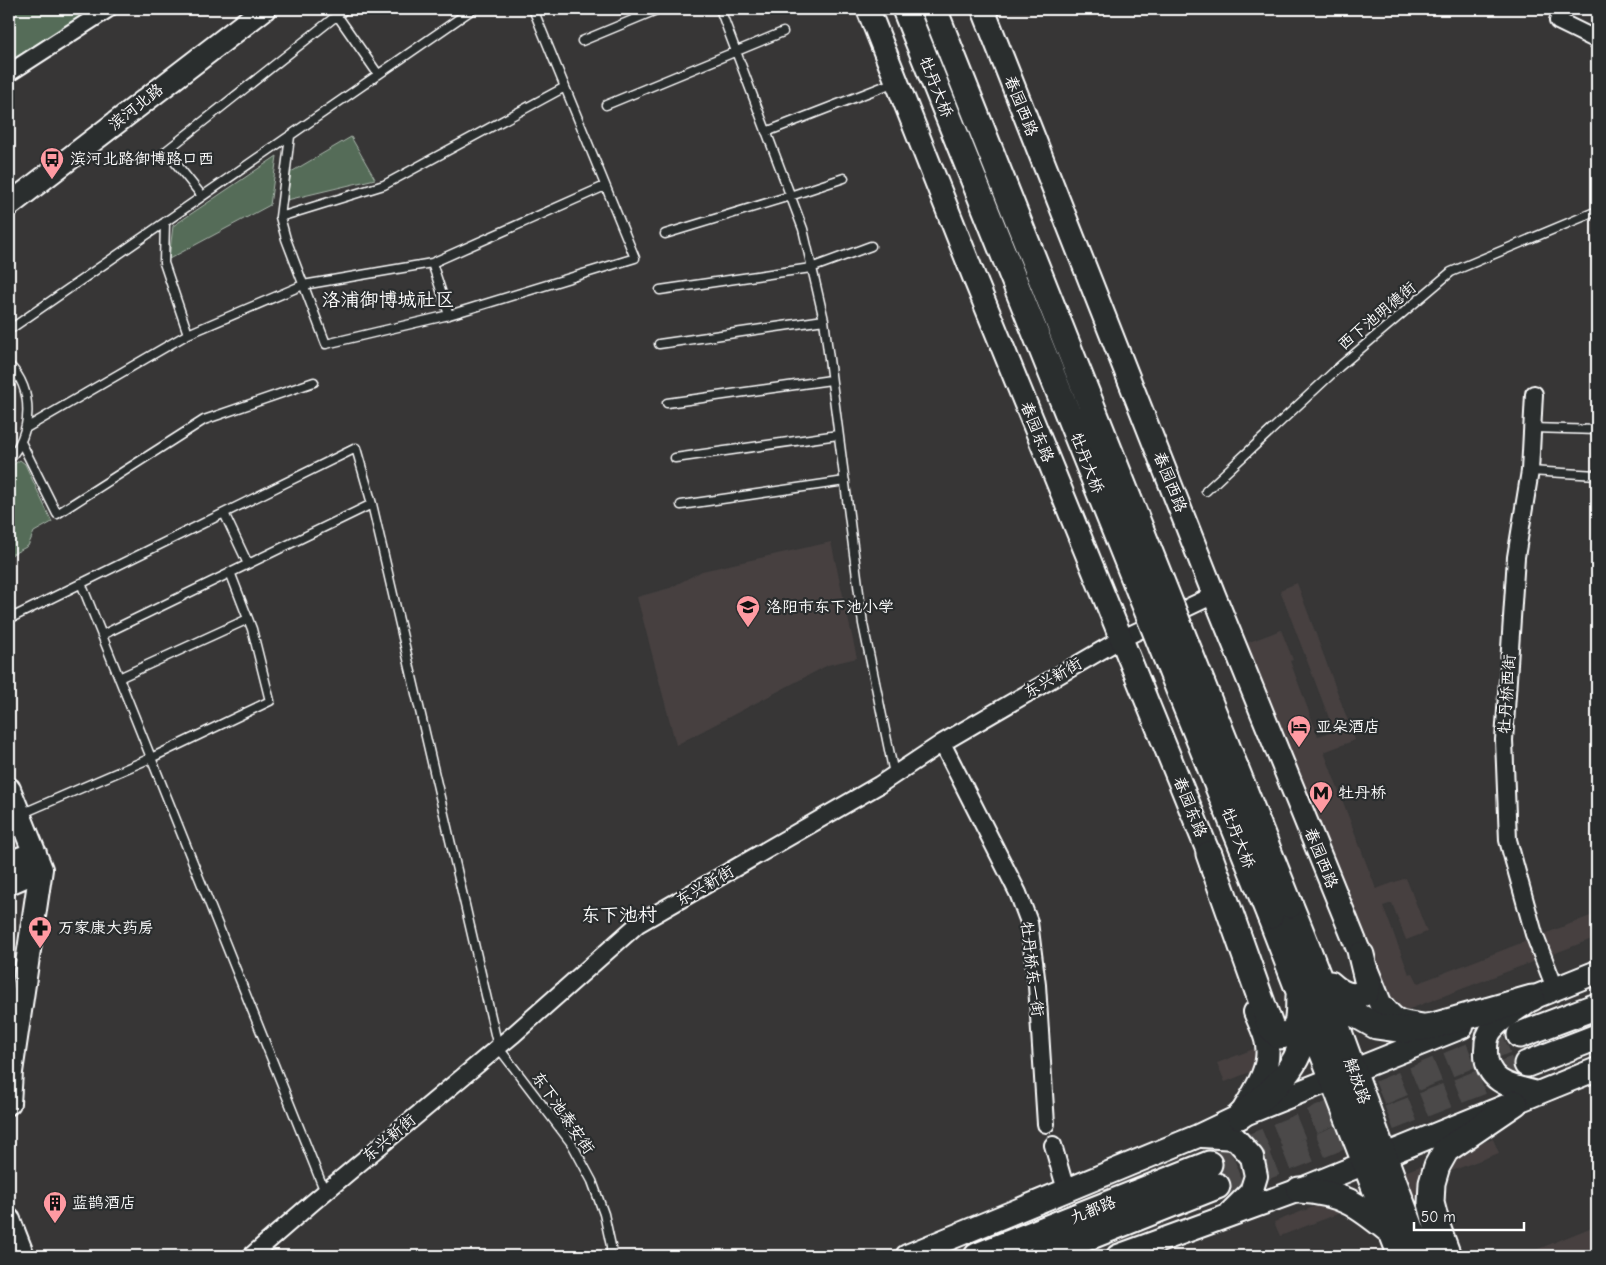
<svg xmlns="http://www.w3.org/2000/svg" width="1606" height="1265" viewBox="0 0 1606 1265" font-family="'Comic Neue','LXGW WenKai TC',sans-serif">
<style>
.built{fill:#464040}
.green{fill:#556c58;stroke:#aab6ac}
.lines{fill:none;stroke-linecap:round;stroke-linejoin:round}
.primary-tunnel{stroke:#4b4a4a;stroke-width:25;stroke-dasharray:25 12;stroke-linecap:butt}
.lane-casing{stroke:#fff;stroke-width:11}
.street-casing{stroke:#fff;stroke-width:20}
.secondary-casing{stroke:#fff;stroke-width:26}
.primary-casing{stroke:#fff;stroke-width:29}
.lane{stroke:#2a2d2e;stroke-width:8}
.street{stroke:#2a2d2e;stroke-width:16}
.secondary{stroke:#2a2d2e;stroke-width:22}
.primary{stroke:#2a2d2e;stroke-width:25}
.primary-bridge-casing{stroke:#fff;stroke-width:29;stroke-linecap:butt}
.primary-bridge{stroke:#2a2d2e;stroke-width:25}
.labels{text-anchor:middle;dominant-baseline:central;stroke-width:4.5;stroke-linejoin:round;paint-order:stroke}
.street-label{font-size:16px;fill:#fff;stroke:#2a2d2e}
.poi-label{font-size:16px;fill:#fff;stroke:#2a2d2e;text-anchor:start}
.quarter-label{font-size:19px;fill:#fff;stroke:#2a2d2e}
</style>
<rect width="100%" height="100%" fill="#373636"/>
<filter id="ink" filterUnits="userSpaceOnUse"><feTurbulence type="fractalNoise" baseFrequency=".02" numOctaves="2"/><feDisplacementMap in="SourceGraphic" scale="10" xChannelSelector="R" yChannelSelector="G"/><feConvolveMatrix kernelMatrix="1 2 1 2 8 2 1 2 1" color-interpolation-filters="sRGB"/></filter>
<g filter="url(#ink)">
<!-- built -->
<path class="built" d="M 831,542 L 857,658 L 828,665 L 676,745 L 637,597 L 670,588 L 702,571 Z
M 1297,583 L 1355,740 L 1324,752 L 1376,889 L 1406,878 L 1427,932 L 1406,940 L 1392,903 L 1383,906 L 1409,974 L 1413,973 L 1418,983 L 1593,915 L 1597,926 L 1597,937 L 1337,1037 L 1391,1177 L 1493,1139 L 1499,1153 L 1420,1183 L 1424,1195 L 1394,1206 L 1390,1194 L 1280,1236 L 1274,1222 L 1374,1184 L 1321,1044 L 1225,1082 L 1217,1063 L 1366,1006 L 1364,992 L 1228,650 L 1281,630 L 1293,660 L 1290,661 L 1318,736 L 1334,731 L 1280,590 Z
M 1597,1225 L 1597,1256 L 1521,1256 Z"/>
<!-- green -->
<path class="green" d="M 9,9 L 108,9 L 9,73 Z
M 351,137 L 375,179 L 287,200 L 291,172 Z
M 277,156 L 270,205 L 169,259 L 173,226 Z
M 20,460 L 25,464 L 52,522 L 34,532 L 28,546 L 9,556 L 9,468 Z"/>
<g class="lines">
<!-- primary-tunnel -->
<path class="primary-tunnel" d="M 1209,1164 L 1520,1035
M 1217,1186 L 1527,1064"/>
<!-- lane casing -->
<g class="lane-casing">
<path id="lane" d="M 720,9 L 803,229 L 824,320 L 863,624 L 894,774
M 337,15 L 378,74
M 582,41 L 659,9
M 606,105 L 783,32
M 766,132 L 895,82
M 290,136 L 280,217 L 286,239 L 326,344 L 449,315 L 635,258 L 533,9
M 202,196 L 166,151 L 345,9
M 280,217 L 384,185 L 565,87
M 165,222 L 164,263 L 188,334 L 303,285 L 432,263 L 605,186
M 665,234 L 790,196 L 844,178
M 432,263 L 449,315
M 660,290 L 811,268 L 871,246
M 9,330 L 473,9
M 659,344 L 824,320
M 9,365 C 35,389 32,435 9,459
M 667,403 L 831,380
M 26,428 L 188,334
M 1533,428 L 1597,430
M 21,442 L 57,514 L 204,420 L 314,382
M 675,458 L 838,435
M 1530,471 L 1597,475
M 1206,491 L 1339,367 L 1451,272 L 1597,211
M 681,505 L 845,481
M 224,513 L 248,564
M 81,583 L 325,1192
M 9,619 L 356,448 L 372,504 L 498,1047 L 572,1144 L 592,1181 L 604,1214 L 611,1246 L 611,1256
M 102,635 L 372,504
M 119,678 L 248,619
M 21,814 L 151,758 L 270,701 L 252,629 L 230,572"/>
</g>
<!-- street casing -->
<g class="street-casing">
<path id="street" d="M 1562,9 L 1558,21 L 1597,40
M 9,73 L 108,9
M 1534,394 L 1530,471 L 1516,557 L 1504,740 L 1508,840 L 1534,934 L 1555,988
M 942,743 L 1018,893 L 1029,922 L 1037,985 L 1046,1124
M 1053,1145 L 1066,1190
M 251,1256 L 312,1203 L 514,1034 L 638,924 L 879,785 L 942,743 L 1121,639 L 1214,595"/>
</g>
<!-- secondary casing -->
<g class="secondary-casing">
<path id="secondary" d="M 868,9 L 974,277 L 1209,854 L 1213,871
M 983,9 L 1214,595 L 1380,1003 C 1395,1021 1396,1022 1419,1025
M 9,205 L 264,9
M 9,789 L 41,869 L 11,1072 L 9,1103
M 9,863 L 35,853
M 9,883 L 41,869
M 1527,1002 C 1516,1010 1503,1017 1493,1028 C 1487,1034 1486,1041 1486,1049 C 1484,1083 1512,1087 1538,1093
M 1515,1005 L 1597,972
M 1243,1111 C 1254,1092 1271,1069 1267,1045 C 1266,1034 1259,1022 1255,1012
M 1202,1136 L 1235,1138 L 1252,1157 L 1256,1176 L 1251,1192 L 1231,1212
M 9,1220 L 23,1256
M 907,1256 L 1198,1136 L 1240,1116 L 1462,1027
M 1118,1256 L 1299,1190 L 1597,1069"/>
</g>
<!-- primary casing -->
<g class="primary-casing">
<path id="primary" d="M 1209,854 L 1271,1028 L 1279,1036 C 1302,1035 1298,1014 1299,996
M 1290,905 C 1338,1021 1376,1140 1422,1256
M 1270,916 L 1401,1256
M 1330,984 C 1341,994 1352,1000 1366,992 L 1368,984 L 1361,955
M 1329,987 L 1346,1009 L 1376,1026 L 1404,1030 L 1433,1026 L 1532,998
M 1520,1035 L 1597,1006
M 1527,1064 L 1597,1037
M 1240,1116 C 1268,1094 1297,1072 1304,1035 C 1305,1029 1303,1022 1302,1016
M 1299,1190 C 1341,1192 1358,1205 1390,1231
M 977,1256 L 1209,1164
M 1041,1256 L 1217,1186
M 1448,1256 L 1437,1226 L 1431,1203 L 1432,1183 L 1437,1166 L 1446,1150 L 1515,1103"/>
</g>
<!-- lane -->
<use href="#lane" class="lane"/>
<!-- street -->
<use href="#street" class="street"/>
<!-- secondary -->
<use href="#secondary" class="secondary"/>
<!-- primary -->
<use href="#primary" class="primary"/>
<!-- primary-bridge casing -->
<g class="primary-bridge-casing">
<path id="primary-bridge" d="M 905,9 L 1270,916
M 934,9 L 1290,905"/>
</g>
<!-- primary-bridge -->
<use href="#primary-bridge" class="primary-bridge"/>
</g>
</g>
<!-- icons -->
<defs>
<g id="bus-pin" transform="scale(1.25)"><path d="M0 17L-7.5 6A9.5 9.5 0 1 1 7.5 6Z" fill="#ff9aa2" stroke="#2a2d2e"/><path d="M-5-6H5V4H4V6H2V4H-2V6H-4V4H-5ZM-3.5-4V0h7V-4ZM-3.5 1.2v1.5H-2V1.2ZM2 1.2v1.5H3.5V1.2Z" fill="#111"/></g>
<g id="school-pin" transform="scale(1.25)"><path d="M0 17L-7.5 6A9.5 9.5 0 1 1 7.5 6Z" fill="#ff9aa2" stroke="#2a2d2e"/><path d="M0-5L7-2L0 1L-7-2ZM-4 1L0 2.5L4 1V4Q0 6-4 4Z" fill="#111"/></g>
<g id="hotel-pin" transform="scale(1.25)"><path d="M0 17L-7.5 6A9.5 9.5 0 1 1 7.5 6Z" fill="#ff9aa2" stroke="#2a2d2e"/><path d="M-6-4.5h1.5V1H6V5H4.5V3h-9V5H-6ZM-4 0a1.8 1.8 0 1 1 3.6 0ZM.5 0V-2.5h3Q6-2.5 6 0Z" fill="#111"/></g>
<g id="metro-pin" transform="scale(1.25)"><path d="M0 17L-7.5 6A9.5 9.5 0 1 1 7.5 6Z" fill="#ff9aa2" stroke="#2a2d2e"/><path d="M-5.5 5V-5H-3L0 0L3-5H5.5V5H3V-.5L0 4L-3-.5V5Z" fill="#111"/></g>
<g id="pharmacy-pin" transform="scale(1.25)"><path d="M0 17L-7.5 6A9.5 9.5 0 1 1 7.5 6Z" fill="#ff9aa2" stroke="#2a2d2e"/><path d="M-2-6h4v4h4v4h-4v4h-4v-4h-4v-4h4Z" fill="#111"/></g>
<g id="building-pin" transform="scale(1.25)"><path d="M0 17L-7.5 6A9.5 9.5 0 1 1 7.5 6Z" fill="#ff9aa2" stroke="#2a2d2e"/><path d="M-4-6H4V6H1V3H-1V6H-4ZM-2.5-4.3h1.7v1.8h-1.7ZM.8-4.3h1.7v1.8H.8ZM-2.5-1h1.7V.8h-1.7ZM.8-1h1.7V.8H.8Z" fill="#111"/></g>
</defs>
<g fill-rule="evenodd">
<use href="#bus-pin" x="52" y="159"/>
<use href="#school-pin" x="748" y="607"/>
<use href="#hotel-pin" x="1299" y="727"/>
<use href="#metro-pin" x="1321" y="793"/>
<use href="#pharmacy-pin" x="40" y="928"/>
<use href="#building-pin" x="55" y="1203"/>
</g>
<g class="labels">
<!-- street labels -->
<g class="street-label">
<text transform="translate(936 87) rotate(68)">牡丹大桥</text>
<text transform="translate(1021 106) rotate(68)">春园西路</text>
<text transform="translate(136 107) rotate(-38)">滨河北路</text>
<text transform="translate(1377 316) rotate(-40)">西下池明德街</text>
<text transform="translate(1037 432) rotate(68)">春园东路</text>
<text transform="translate(1087 463) rotate(68)">牡丹大桥</text>
<text transform="translate(1170 482) rotate(68)">春园西路</text>
<text transform="translate(1053 678) rotate(-30)">东兴新街</text>
<text transform="translate(1507 694) rotate(-86)">牡丹桥西街</text>
<text transform="translate(1190 807) rotate(68)">春园东路</text>
<text transform="translate(1238 838) rotate(68)">牡丹大桥</text>
<text transform="translate(1321 858) rotate(68)">春园西路</text>
<text transform="translate(705 886) rotate(-30)">东兴新街</text>
<text transform="translate(1032 969) rotate(83)">牡丹桥东一街</text>
<text transform="translate(1357 1081) rotate(70)">解放路</text>
<text transform="translate(563 1113) rotate(55)">东下池泰安街</text>
<text transform="translate(389 1138) rotate(-40)">东兴新街</text>
<text transform="translate(1093 1210) rotate(-22)">九都路</text>
</g>
<!-- poi labels -->
<g class="poi-label">
<text x="70" y="159">滨河北路御博路口西</text>
<text x="766" y="607">洛阳市东下池小学</text>
<text x="1316" y="727">亚朵酒店</text>
<text x="1338" y="793">牡丹桥</text>
<text x="58" y="928">万家康大药房</text>
<text x="72" y="1203">蓝鹊酒店</text>
</g>
<!-- quarter labels -->
<g class="quarter-label">
<text x="388" y="300">洛浦御博城社区</text>
<text x="619" y="915">东下池村</text>
</g>
</g>
<!-- margin -->
<rect width="1606" height="1265" fill="none" stroke="#2a2d2e" stroke-width="30"/>
<rect x="15" y="15" width="1576" height="1235" fill="none" stroke="#fff" stroke-width="2" filter="url(#ink)"/>
<!-- scale -->
<path d="M1414 1222v8h110v-8" fill="none" stroke="#ffffff" stroke-width="2.5"/>
<text x="1421" y="1222" font-size="15" fill="#ffffff" stroke="#2a2d2e" stroke-width="4" paint-order="stroke">50 m</text>
</svg>
